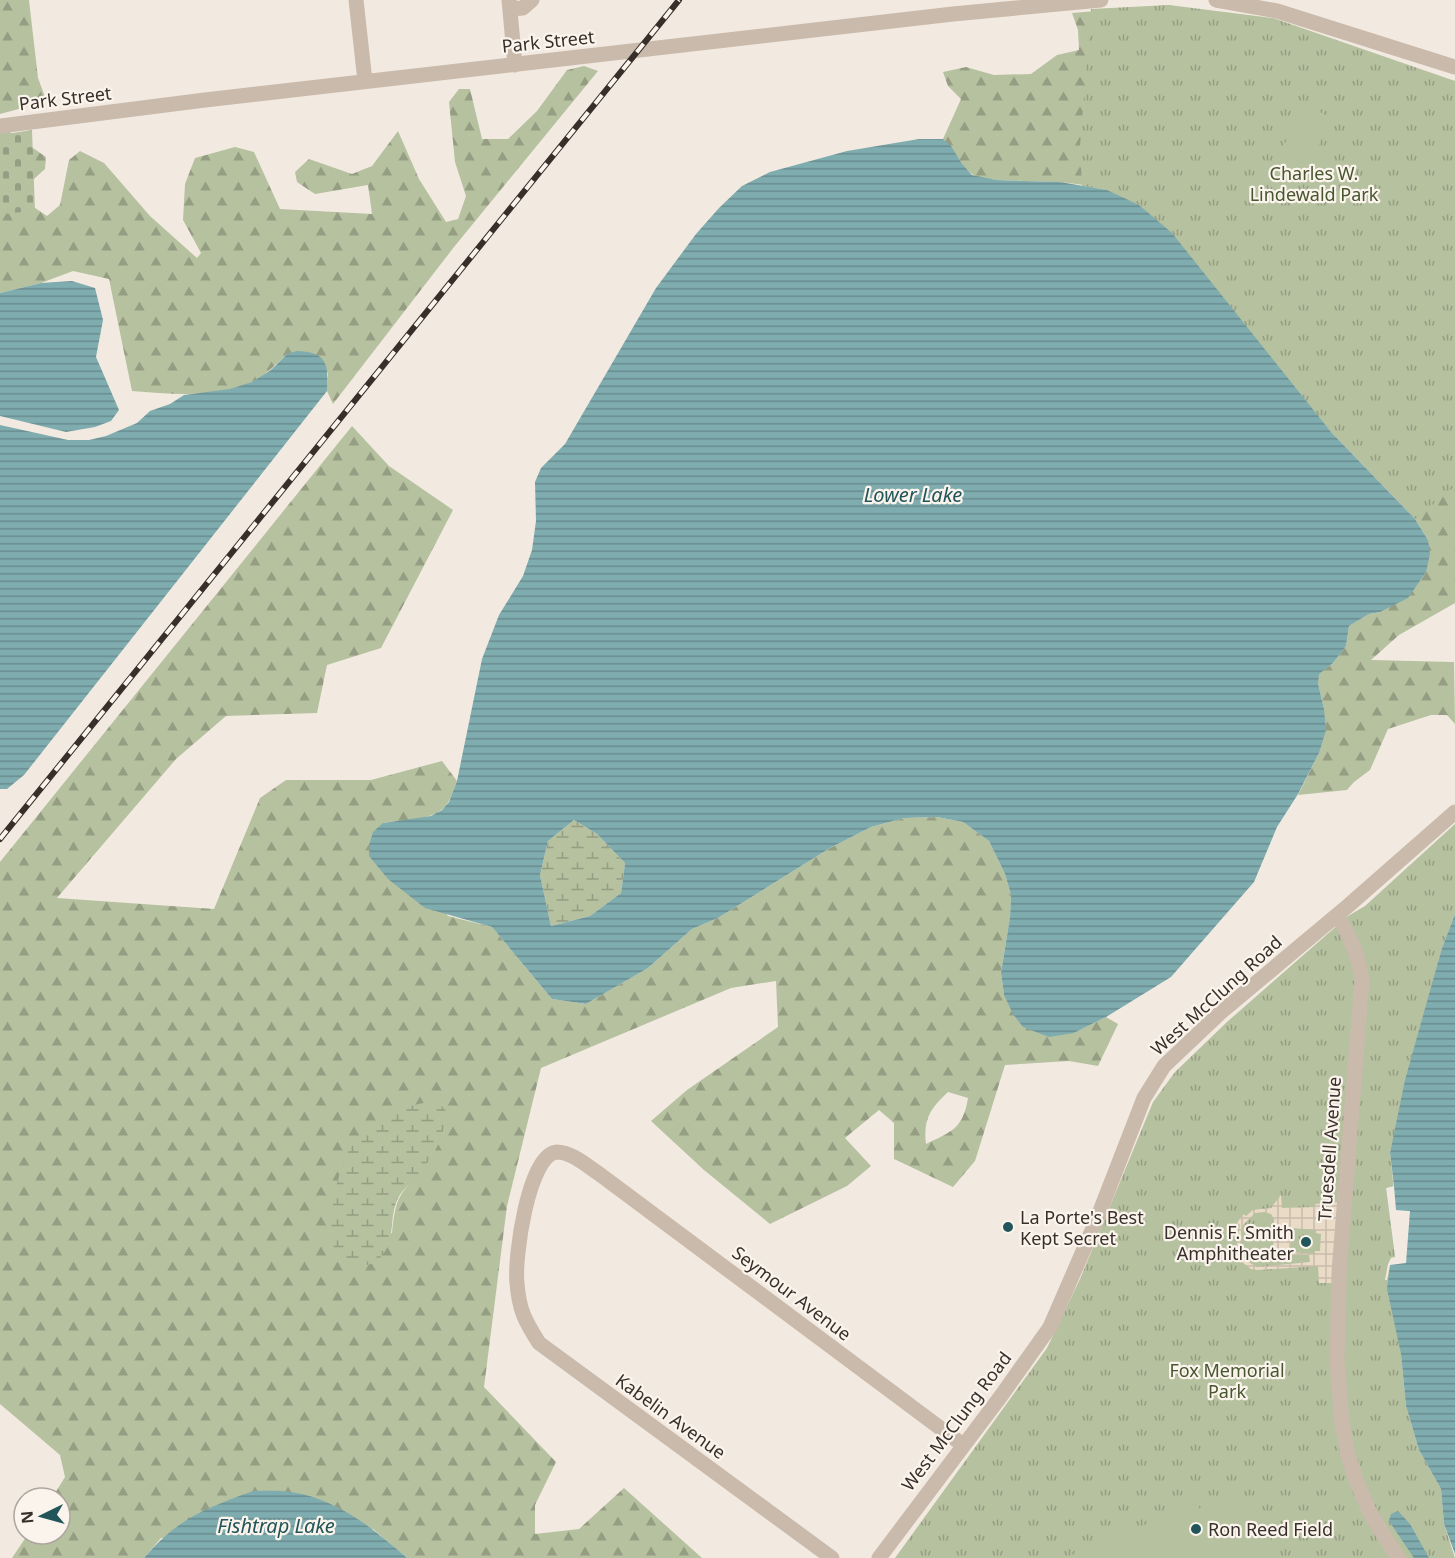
<svg xmlns="http://www.w3.org/2000/svg" width="1455" height="1558" viewBox="0 0 1455 1558" font-family="'Noto Sans',sans-serif">
<style>
.forest{fill:url(#forest-firs);fill-rule:evenodd}
.wetland{fill:url(#wetland-marsh)}
.cemetery{fill:url(#cemetery-stones)}
.park{fill:url(#park-tufts)}
.pitch{fill:#b6c1a0}
.plaza{fill:url(#plaza-grid);fill-rule:evenodd}
.water{fill:url(#water-rules);fill-rule:evenodd}
.pier{fill:#f2eae0}
.lines{fill:none;stroke-linecap:round;stroke-linejoin:round}
.minor{stroke:#cabaac;stroke-width:15}
.rail-casing{stroke:#392f2a;stroke-width:6}
.rail{stroke:#faf4ec;stroke-width:4;stroke-dasharray:11;stroke-linecap:butt}
.poi-dot{fill:#215559;stroke:#faf4ec;stroke-width:2}
.labels{text-anchor:middle;dominant-baseline:central;stroke-width:4.5;stroke-linejoin:round;paint-order:stroke}
.street-label{font-size:18px;fill:#392f2a;stroke:#faf4ec}
.park-label{font-size:18px;fill:#47562f;stroke:#faf4ec}
.poi-label{font-size:18px;fill:#392f2a;stroke:#faf4ec;text-anchor:start}
.water-label{font-size:20px;font-style:italic;fill:#215559;stroke:#faf4ec}
</style>
<defs>
<pattern id="forest-firs" width="22" height="20" patternUnits="userSpaceOnUse" patternTransform="scale(1.5)"><rect width="22" height="20" fill="#b6c1a0"/><path d="M5 1l3.5 6h-7zM16 11l3.5 6h-7z" fill="#959d83"/></pattern>
<pattern id="wetland-marsh" width="20" height="14" patternUnits="userSpaceOnUse" patternTransform="scale(1.5)"><rect width="20" height="14" fill="#b6c1a0"/><path d="M1 5h8M5 5V1M11 12h8M15 12V8" fill="none" stroke="#959d83"/></pattern>
<pattern id="cemetery-stones" width="16" height="16" patternUnits="userSpaceOnUse" patternTransform="scale(1.5)"><rect width="16" height="16" fill="#b6c1a0"/><path d="M2 7V4a2 2 0 0 1 4 0v3zM10 15v-3a2 2 0 0 1 4 0v3z" fill="#959d83"/></pattern>
<pattern id="park-tufts" width="24" height="20" patternUnits="userSpaceOnUse" patternTransform="scale(1.5)"><rect width="24" height="20" fill="#b6c1a0"/><path d="M3 7l-1-3M5 7V3M7 7l1-3M15 17l-1-3M17 17v-4M19 17l1-3" fill="none" stroke="#959d83"/></pattern>
<pattern id="plaza-grid" width="8" height="8" patternUnits="userSpaceOnUse" patternTransform="scale(1.5)"><rect width="8" height="8" fill="#eadbc7"/><path d="M0 4h8M4 0v8" fill="none" stroke="#c9bcab"/></pattern>
<pattern id="water-rules" width="6" height="5" patternUnits="userSpaceOnUse" patternTransform="scale(1.5)"><rect width="6" height="5" fill="#7facaf"/><path d="M0 2.5h6" fill="none" stroke="#698c8f"/></pattern>
</defs>
<rect width="100%" height="100%" fill="#f2eae0"/>
<!-- forest -->
<path class="forest" d="M 0,0 L 29,0 L 38,78 L 45,97 L 26,107 L 0,114 Z
M 1169,5 L 1455,81 L 1455,603 L 1399,635 L 1371,660 L 1454,662 L 1455,724 L 1447,715 L 1431,715 L 1388,729 L 1370,770 L 1354,782 L 1347,790 L 1298,795 L 1319,753 L 1324,709 L 1318,683 L 1318,674 L 1333,663 L 1346,646 L 1349,626 L 1369,614 L 1380,612 L 1428,540 L 1415,519 L 1172,233 C 1162,225 1152,214 1141,206 C 1109,183 1064,182 1026,181 C 1012,180 983,182 972,174 C 959,166 954,149 943,139 L 961,99 L 948,86 L 943,72 L 966,67 L 994,75 L 1031,74 L 1057,55 L 1079,50 L 1078,30 L 1072,13 Z
M 584,66 L 598,71 L 454,247 L 333,404 L 327,391 L 328,373 L 287,354 C 276,364 267,374 254,381 C 219,399 170,394 132,391 L 109,279 L 73,271 L 41,283 L 0,293 L 0,131 L 7,130 L 46,157 L 45,169 L 16,195 L 47,216 L 60,205 L 69,160 L 80,151 L 104,163 L 150,216 L 197,258 L 201,253 L 183,220 L 185,184 L 195,158 L 235,147 L 254,152 L 280,209 L 372,214 L 368,185 L 315,194 L 297,182 L 295,172 L 309,159 L 352,174 L 372,166 L 398,131 L 419,179 L 446,222 L 458,219 L 466,196 L 455,162 L 449,102 L 459,89 L 470,89 L 482,139 L 508,139 L 537,111 L 567,70 Z
M 352,426 L 389,466 L 453,510 L 381,648 L 327,665 L 317,713 L 226,716 L 176,759 L 57,898 L 214,909 L 260,798 L 286,780 L 371,780 L 442,761 L 457,781 C 454,788 452,797 447,804 C 434,822 404,819 383,823 L 448,916 L 492,927 L 552,999 L 586,1004 L 648,968 L 692,929 L 718,918 L 830,848 L 871,827 L 904,818 L 937,817 L 963,822 L 989,841 L 1005,874 L 1011,895 L 1010,917 L 1001,973 L 1004,995 L 1074,1033 L 1106,1017 L 1118,1024 L 1098,1066 L 1069,1061 L 1005,1065 L 975,1161 L 953,1187 L 894,1159 L 894,1123 L 879,1110 L 845,1138 L 871,1166 L 847,1186 L 770,1224 L 704,1170 L 651,1121 L 687,1090 L 778,1027 L 776,981 L 731,988 L 541,1068 L 507,1206 L 484,1387 L 556,1462 L 535,1505 L 535,1534 L 579,1529 L 624,1488 L 702,1558 L 407,1558 L 373,1529 L 161,1538 L 144,1558 L 12,1558 L 28,1534 L 60,1534 L 60,1498 L 52,1498 L 65,1477 L 60,1455 L 0,1404 L 0,862 ZM 948,1092 L 968,1098 C 963,1129 951,1132 926,1144 C 923,1119 930,1109 948,1092 ZM 424,1168 C 399,1195 396,1195 392,1233 L 341,1257 Z"/>
<!-- wetland -->
<path class="wetland" d="M 574,820 L 597,834 L 625,863 L 621,893 L 590,916 L 551,926 L 540,875 L 548,841 Z
M 434,1101 L 440,1104 L 446,1111 C 446,1134 434,1157 418,1174 C 410,1183 400,1191 396,1203 C 389,1223 396,1243 378,1260 C 370,1267 361,1265 351,1265 C 344,1260 336,1254 333,1245 C 327,1222 337,1175 347,1154 C 350,1146 360,1135 367,1129 C 386,1113 411,1104 434,1101 Z"/>
<!-- cemetery -->
<path class="cemetery" d="M 32,130 L 35,211 L 0,214 L 0,135 Z"/>
<!-- park -->
<path class="park" d="M 1169,5 L 1273,18 L 1455,81 L 1455,486 L 1415,519 L 1331,432 L 1107,190 L 1082,186 L 1080,146 L 1091,9 Z
M 1455,824 L 1455,914 L 1442,948 L 1390,1153 L 1396,1209 L 1401,1354 L 1406,1406 L 1419,1450 L 1441,1489 L 1444,1524 L 1455,1558 L 895,1558 L 1047,1348 L 1080,1279 L 1153,1102 L 1175,1072 L 1227,1022 L 1348,916 L 1365,906 Z"/>
<!-- pitch -->
<path class="pitch" d="M 1308,104 L 1333,120 L 1288,196 L 1262,182 Z
M 1233,1494 L 1254,1506 L 1256,1522 L 1263,1539 L 1270,1537 L 1280,1558 L 1064,1558 L 1190,1506 L 1197,1504 L 1200,1509 Z"/>
<!-- plaza -->
<path class="plaza" d="M 1281,1195 L 1282,1208 L 1315,1207 L 1315,1204 L 1338,1202 L 1334,1283 L 1319,1283 L 1318,1266 L 1258,1270 L 1251,1269 L 1242,1262 L 1240,1262 L 1235,1251 L 1238,1250 L 1237,1240 L 1240,1225 L 1237,1223 L 1243,1214 L 1246,1216 L 1253,1210 L 1271,1208 ZM 1264,1212 L 1271,1214 L 1274,1219 L 1273,1255 L 1309,1255 L 1310,1262 L 1257,1267 L 1245,1260 L 1240,1245 L 1243,1225 L 1255,1213 ZM 1292,1228 L 1316,1230 L 1316,1233 L 1321,1234 L 1320,1251 L 1315,1251 L 1314,1254 L 1290,1252 Z"/>
<!-- water -->
<path class="water" d="M 919,139 L 943,139 L 951,146 L 962,164 L 972,175 L 996,180 L 1060,182 L 1107,190 L 1139,205 L 1172,233 L 1331,432 L 1415,519 L 1428,540 L 1430,554 L 1426,572 L 1408,598 L 1380,612 L 1369,614 L 1349,626 L 1346,646 L 1333,663 L 1319,674 L 1318,683 L 1324,709 L 1326,730 L 1319,753 L 1298,794 L 1277,827 L 1254,882 L 1171,977 L 1106,1017 L 1074,1033 L 1049,1037 L 1023,1027 L 1013,1014 L 1004,995 L 1001,973 L 1010,917 L 1011,895 L 1005,874 L 989,841 L 963,822 L 937,817 L 904,818 L 871,827 L 830,848 L 718,918 L 692,929 L 648,968 L 586,1004 L 552,999 L 492,927 L 425,908 L 388,879 L 369,856 L 370,842 L 373,832 L 383,823 L 431,816 L 442,810 L 449,802 L 457,781 L 482,659 L 499,615 L 523,576 L 532,550 L 536,521 L 535,482 L 541,468 L 565,444 L 656,288 L 696,234 L 719,208 L 742,186 L 770,172 L 847,151 ZM 574,820 L 597,834 L 625,863 L 621,893 L 590,916 L 551,926 L 540,875 L 548,841 Z
M 72,281 L 95,288 L 103,320 L 96,357 L 119,410 L 111,421 L 95,427 L 66,432 L 0,416 L 0,293 L 41,283 Z
M 297,351 C 326,352 329,363 327,391 L 24,775 L 7,789 L 0,789 L 0,425 L 68,440 L 89,440 L 106,436 L 137,423 L 150,411 L 170,404 L 184,395 L 230,389 L 252,382 L 271,370 L 287,354 Z
M 1455,914 L 1455,1554 L 1444,1524 L 1441,1489 L 1419,1450 L 1406,1406 L 1401,1354 L 1387,1289 L 1390,1265 L 1395,1257 L 1386,1188 L 1394,1186 L 1390,1153 L 1405,1080 L 1442,948 Z
M 253,1491 C 265,1491 279,1490 291,1492 C 337,1499 373,1528 407,1558 L 144,1558 C 177,1519 206,1508 253,1491 Z
M 1398,1511 L 1410,1524 L 1429,1558 L 1414,1558 L 1389,1521 L 1391,1514 Z"/>
<!-- pier -->
<path class="pier" d="M 1394,1186 L 1396,1210 L 1410,1211 L 1406,1263 L 1390,1265 L 1387,1280 L 1385,1280 L 1388,1264 L 1391,1258 L 1395,1257 L 1386,1188 Z"/>
<g class="lines">
<!-- minor -->
<path class="minor" d="M 356,0 L 365,81
M 509,0 L 515,65
M 1216,0 L 1277,11 L 1455,67
M 510,9 L 523,8 L 532,0
M 0,126 L 205,100 L 953,14 L 1101,0
M 1337,916 C 1351,936 1358,955 1362,980 L 1339,1272 L 1337,1362 L 1342,1423 L 1347,1451 L 1356,1480 L 1370,1513 L 1398,1558
M 832,1558 L 539,1343 C 525,1321 519,1310 517,1283 C 514,1260 528,1154 557,1152 C 571,1152 586,1165 598,1173 L 963,1445
M 879,1558 L 1001,1396 L 1050,1327 L 1097,1219 L 1144,1098 L 1164,1066 L 1220,1013 L 1349,905 L 1455,812"/>
<!-- rail casing -->
<g class="rail-casing">
<path id="rail" d="M 0,839 L 679,0"/>
</g>
<!-- rail -->
<use href="#rail" class="rail"/>
</g>
<!-- markers -->
<g class="poi-dot">
<circle cx="1008" cy="1227" r="6"/>
<circle cx="1306" cy="1242" r="6"/>
<circle cx="1196" cy="1529" r="6"/>
</g>
<g class="labels">
<!-- street labels -->
<g class="street-label">
<text transform="translate(548 41) rotate(-6)">Park Street</text>
<text transform="translate(65 98) rotate(-7)">Park Street</text>
<text transform="translate(1216 995) rotate(-42)">West McClung Road</text>
<text transform="translate(1329 1149) rotate(-86)">Truesdell Avenue</text>
<text transform="translate(792 1293) rotate(37)">Seymour Avenue</text>
<text transform="translate(671 1416) rotate(36)">Kabelin Avenue</text>
<text transform="translate(956 1421) rotate(-53)">West McClung Road</text>
</g>
<!-- park labels -->
<g class="park-label">
<text x="1314" y="173">Charles W.<tspan x="1314" dy="21">Lindewald Park</tspan></text>
<text x="1227" y="1370">Fox Memorial<tspan x="1227" dy="21">Park</tspan></text>
</g>
<!-- poi labels -->
<g class="poi-label">
<text x="1020" y="1217">La Porte's Best<tspan x="1020" dy="21">Kept Secret</tspan></text>
<text x="1294" y="1232" text-anchor="end">Dennis F. Smith<tspan x="1294" dy="21">Amphitheater</tspan></text>
<text x="1208" y="1529">Ron Reed Field</text>
</g>
<!-- water labels -->
<g class="water-label">
<text x="913" y="494">Lower Lake</text>
<text x="276" y="1525">Fishtrap Lake</text>
</g>
</g>
<!-- north arrow -->
<g transform="translate(42 1516) rotate(265)"><circle r="28" fill="#faf4ec" stroke="#ada59e" stroke-width="1.5"/>
<path d="M0-4.5L10 22L0 15L-10 22Z" fill="#215559"/>
<text y="-9" font-size="16" font-weight="bold" text-anchor="middle" fill="#392f2a">N</text>
</g>
</svg>
